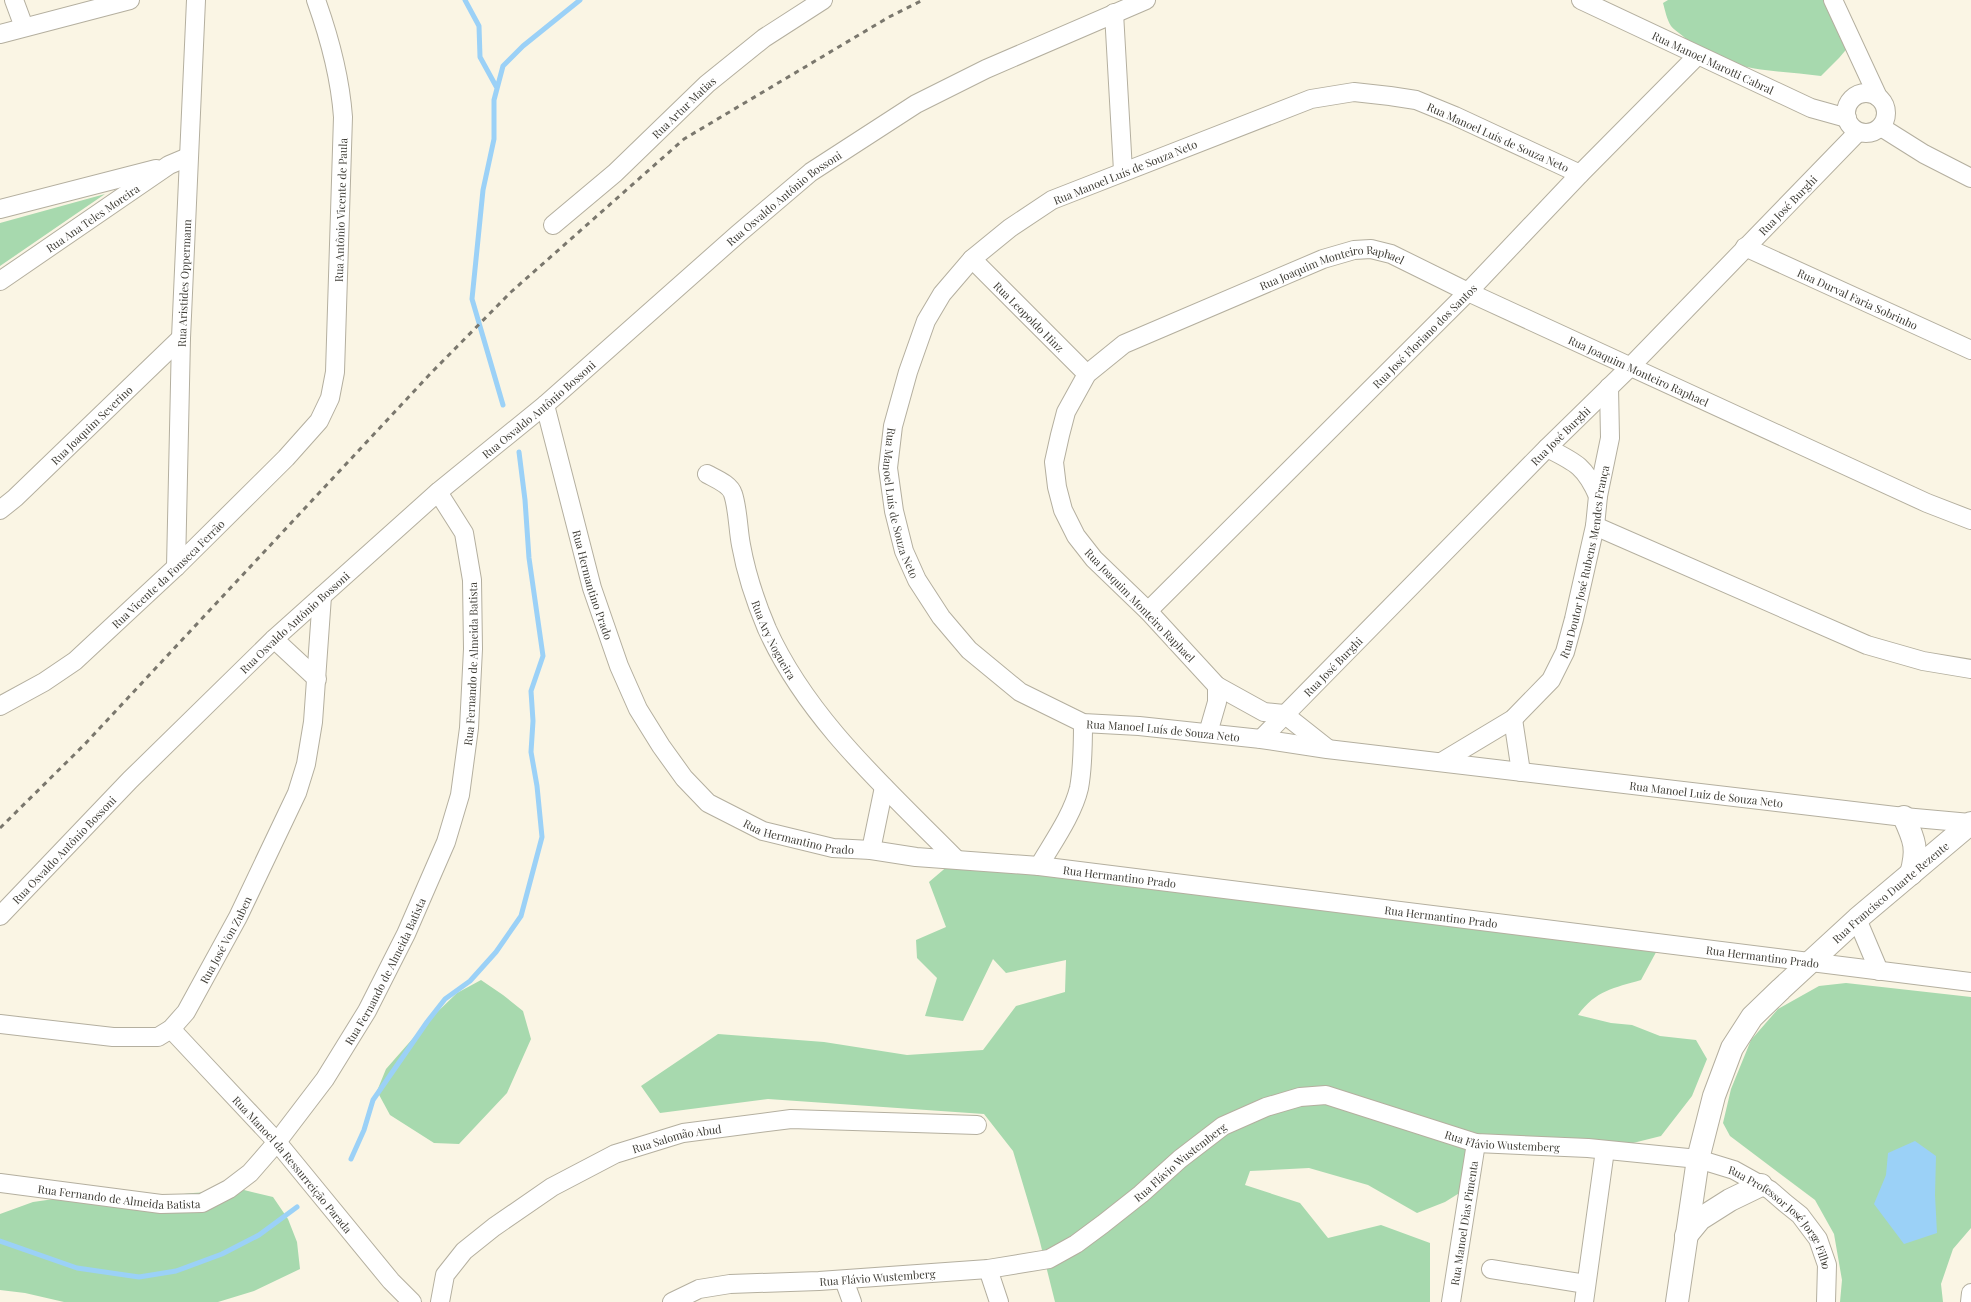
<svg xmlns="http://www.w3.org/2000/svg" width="1971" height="1302" viewBox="0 0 1971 1302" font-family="'Playfair Display',serif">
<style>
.green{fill:#a7d9ae}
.water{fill:#9bd1f7}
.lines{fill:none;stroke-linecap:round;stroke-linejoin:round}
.stream{stroke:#9bd1f7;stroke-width:5}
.minor-casing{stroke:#b4af9f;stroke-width:20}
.major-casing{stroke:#b4af9f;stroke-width:24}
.minor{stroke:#fff;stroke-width:18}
.major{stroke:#fff;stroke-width:22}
.rail{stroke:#7a776d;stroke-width:3;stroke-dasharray:5 5;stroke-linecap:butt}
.labels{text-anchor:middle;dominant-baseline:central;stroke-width:4;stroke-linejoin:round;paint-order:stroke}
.street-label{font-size:11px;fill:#3f3d36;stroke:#fff}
</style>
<rect width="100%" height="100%" fill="#faf5e4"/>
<!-- green -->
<path class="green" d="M 1668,0 L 1836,0 L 1856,38 L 1839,58 L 1821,76 C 1773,70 1723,72 1685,38 C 1681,34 1674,30 1671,26 C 1667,20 1665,10 1663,3 Z
M 105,194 L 0,266 L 0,223 Z
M 956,859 L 1661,943 L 1641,980 C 1614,988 1596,990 1578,1015 L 1611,1023 L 1632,1025 L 1660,1036 L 1696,1040 L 1707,1059 L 1692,1096 L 1661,1136 L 1605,1150 L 1476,1143 L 1469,1187 L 1445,1202 L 1417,1213 L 1368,1185 L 1309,1168 L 1250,1171 L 1245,1185 L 1300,1203 L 1328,1238 L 1381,1225 L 1430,1243 L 1430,1302 L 1055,1302 L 1039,1238 L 1013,1151 L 984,1114 L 768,1099 L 660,1113 L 641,1086 L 718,1034 L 824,1042 L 907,1055 L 983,1050 L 1016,1006 L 1065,992 L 1066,960 L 1006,973 L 993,959 L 963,1021 L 925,1016 L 937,978 L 917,958 L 916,940 L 946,927 L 929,882 Z
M 481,980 L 503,995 L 523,1011 L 531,1039 L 507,1093 L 459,1144 L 434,1143 L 390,1115 L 377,1091 L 386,1069 L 429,1020 L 457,993 Z
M 1846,983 L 1971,997 L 1971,1228 L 1953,1249 L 1941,1284 L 1943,1302 L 1840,1302 L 1842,1280 L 1834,1234 L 1815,1200 L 1730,1136 L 1723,1123 L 1731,1089 L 1751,1040 L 1778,1009 L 1819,986 Z
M 244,1190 L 273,1197 L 288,1219 L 297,1242 L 300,1269 L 254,1291 L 218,1302 L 64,1302 L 25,1293 L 0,1290 L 0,1214 L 33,1202 L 61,1198 L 165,1196 L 193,1193 Z"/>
<!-- water -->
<path class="water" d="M 1915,1141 L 1936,1156 L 1935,1195 L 1937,1233 L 1904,1244 L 1874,1204 L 1886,1175 L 1888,1153 Z"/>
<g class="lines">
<!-- stream -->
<path class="stream" d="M 465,0 L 479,26 L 480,57 L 497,88
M 503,405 L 472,299 L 483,190 L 494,139 L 494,100 L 503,66 L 523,46 L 580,0
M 351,1159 L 364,1130 L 373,1100 L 427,1022 L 445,999 L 470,981 L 496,952 L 521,916 L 542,837 L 537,786 L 531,752 L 533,721 L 531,691 L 543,656 L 529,558 L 525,500 L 519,452
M 0,1241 L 77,1268 L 139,1277 L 176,1271 L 222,1254 L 259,1235 L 297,1207"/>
<!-- minor casing -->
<g class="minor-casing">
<g id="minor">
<path d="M 14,0 L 24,27"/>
<path id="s1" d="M 1581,0 L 1811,108 L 1847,118"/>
<path d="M 1833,0 L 1878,97"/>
<path d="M 1114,13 L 1123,171"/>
<path d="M 0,34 L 130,0"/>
<circle cx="1866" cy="113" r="20"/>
<path d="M 1881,127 L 1924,154 L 1971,178"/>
<path id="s2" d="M 1580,174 L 1455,116 L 1416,100 L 1390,96 L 1354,92 L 1311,99 L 1052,200 L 1010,228 L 972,259 L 942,294 L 926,321 L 908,372 L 893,426 L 888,468 L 894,511 L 904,551 L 917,580 L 941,617 L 969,650 L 1020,692 L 1083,723 L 1139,726 L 1261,739 L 1327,749 L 1904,817 L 1971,823"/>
<path d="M 0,209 L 156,169"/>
<path id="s3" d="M 553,225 L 615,173 L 707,84 L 764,38 L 823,0"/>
<path id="s4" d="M 1745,247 L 1971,350"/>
<path id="s5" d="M 972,259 L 1087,374"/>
<path id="s6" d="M 0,281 L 169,165 L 188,157"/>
<path id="s7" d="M 545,405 L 592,588 L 619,666 L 638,709 L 661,746 L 684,778 L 708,803 L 763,831 L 833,848 L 871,850 L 916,857 L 1039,866 L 1971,982"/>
<path d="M 1547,448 C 1575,462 1585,466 1598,496"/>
<path id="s8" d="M 707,474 C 716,479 730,484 733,494 C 738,509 738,530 741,545 C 746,573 756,603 767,629 C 808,720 887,789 956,859"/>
<path id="s9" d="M 0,510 L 15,498 L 181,338"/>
<path d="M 1595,526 L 1867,645 L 1923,661 L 1971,669"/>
<path id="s10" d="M 176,567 L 181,338 L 196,0"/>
<path id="s11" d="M 1148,611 L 1468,292 L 1580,174 L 1697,56"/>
<path d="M 274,639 L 317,679"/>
<path d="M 1217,686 L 1264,712 L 1284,714 L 1327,748"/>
<path id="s12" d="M 0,706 L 44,682 L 75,661 L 176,567 L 286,458 L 319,421 L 330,398 L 335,372 L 343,117 C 340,76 330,39 316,0"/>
<path d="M 1513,719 L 1521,772"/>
<path id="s13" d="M 1208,733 L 1217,702 L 1217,686 L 1148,611 L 1094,559 L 1076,536 L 1063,510 L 1057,487 L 1054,462 L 1060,435 L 1066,412 L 1087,374 L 1124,344 L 1323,259 L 1354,250 L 1371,249 L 1391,254 L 1468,292 L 1927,503 L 1971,520"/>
<path id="s14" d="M 1261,739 L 1547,448 L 1630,367 L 1858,132"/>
<path id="s15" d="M 1443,761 L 1513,719 L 1551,680 L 1565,652 L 1574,619 L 1595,526 L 1598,496 L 1610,438 L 1609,387"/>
<path d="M 871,850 L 884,787"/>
<path d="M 1039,866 C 1053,842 1073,814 1079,788 C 1083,767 1083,744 1083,723"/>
<path id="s16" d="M 0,916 L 130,780 L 274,639 L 438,492 L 545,405 L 738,234 L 811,172 L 916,104 L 986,69 L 1146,0"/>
<path d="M 1857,919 L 1879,971"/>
<path id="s17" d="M 0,1024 L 113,1037 L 158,1037 L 171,1029 L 186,1012 L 238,917 L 297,793 L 306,764 L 313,722 L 322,596"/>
<path id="s18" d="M 171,1029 L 277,1142 L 391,1281 L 412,1302"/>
<path id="s19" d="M 0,1183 L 161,1204 L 202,1203 L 229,1189 L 250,1173 L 277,1142 L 325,1079 L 367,1011 L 406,934 L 446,842 L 460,795 L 469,728 L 473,649 L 472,580 L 464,533 L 438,492"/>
<path d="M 988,1269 L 999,1302"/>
<path d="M 1491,1269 L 1586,1284"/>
<path d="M 844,1280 L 852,1302"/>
<path id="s20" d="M 440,1302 L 445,1275 L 464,1251 L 494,1227 L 552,1187 L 615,1154 L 683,1133 L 791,1119 L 977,1125"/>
<path id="s21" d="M 672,1302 L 699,1289 L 730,1284 L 819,1281 L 988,1269 L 1049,1259 L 1076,1244 L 1103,1224 L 1141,1194 L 1180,1159 L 1223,1126 L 1266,1107 L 1300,1097 L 1326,1095 L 1476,1143 L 1588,1148 L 1698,1159 L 1734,1170 L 1770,1190 L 1785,1203 L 1800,1215 L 1818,1239 L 1827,1265 L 1826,1302"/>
<path id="s22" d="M 1451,1302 L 1476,1143"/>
<path d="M 1584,1302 L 1605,1150"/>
<path d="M 1970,1302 L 1971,1293"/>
</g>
</g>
<!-- major casing -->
<g class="major-casing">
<g id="major">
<path d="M 1904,817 C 1915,841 1918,849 1911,874"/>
<path d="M 1686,1236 L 1700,1219 L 1730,1200 L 1761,1185"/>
<path id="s23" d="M 1677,1302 L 1698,1159 L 1714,1096 L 1732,1048 L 1752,1017 L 1781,989 L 1857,919 L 1971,823"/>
</g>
</g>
<!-- minor -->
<use href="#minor" class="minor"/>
<!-- major -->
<use href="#major" class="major"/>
<!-- rail -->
<path class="rail" d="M 0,828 L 84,745 L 431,373 L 511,292 L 684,139 L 889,17 L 923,0"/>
</g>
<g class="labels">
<!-- street labels -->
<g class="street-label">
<text stroke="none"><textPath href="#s1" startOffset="146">Rua Manoel Marotti Cabral</textPath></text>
<text stroke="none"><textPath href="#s3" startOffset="176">Rua Artur Matias</textPath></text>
<text transform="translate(1498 137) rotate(24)">Rua Manoel Luís de Souza Neto</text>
<text transform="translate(1125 172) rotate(-22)">Rua Manoel Luís de Souza Neto</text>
<text stroke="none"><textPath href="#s16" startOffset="1064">Rua Osvaldo Antônio Bossoni</textPath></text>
<text stroke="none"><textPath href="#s14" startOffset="750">Rua José Burghi</textPath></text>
<text stroke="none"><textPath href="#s12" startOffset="644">Rua Antônio Vicente de Paula</textPath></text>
<text stroke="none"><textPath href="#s6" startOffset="112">Rua Ana Teles Moreira</textPath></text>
<text stroke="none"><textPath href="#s13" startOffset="699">Rua Joaquim Monteiro Raphael</textPath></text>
<text stroke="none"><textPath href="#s10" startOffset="284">Rua Aristides Oppermann</textPath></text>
<text stroke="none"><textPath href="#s4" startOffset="124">Rua Durval Faria Sobrinho</textPath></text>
<text stroke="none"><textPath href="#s5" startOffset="81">Rua Leopoldo Hinz</textPath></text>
<text stroke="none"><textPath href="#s11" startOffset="390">Rua José Floriano dos Santos</textPath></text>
<text stroke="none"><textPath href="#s13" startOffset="1035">Rua Joaquim Monteiro Raphael</textPath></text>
<text stroke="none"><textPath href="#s16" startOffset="740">Rua Osvaldo Antônio Bossoni</textPath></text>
<text stroke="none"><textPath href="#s9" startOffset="125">Rua Joaquim Severino</textPath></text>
<text stroke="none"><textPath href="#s14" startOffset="426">Rua José Burghi</textPath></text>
<text stroke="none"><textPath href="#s2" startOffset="930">Rua Manoel Luís de Souza Neto</textPath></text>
<text stroke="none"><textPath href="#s15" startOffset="260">Rua Doutor José Rubens Mendes França</textPath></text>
<text stroke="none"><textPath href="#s12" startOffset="215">Rua Vicente da Fonseca Ferrão</textPath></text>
<text stroke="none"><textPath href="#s7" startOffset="186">Rua Hermantino Prado</textPath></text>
<text transform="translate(1140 605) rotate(46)">Rua Joaquim Monteiro Raphael</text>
<text stroke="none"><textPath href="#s16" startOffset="416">Rua Osvaldo Antônio Bossoni</textPath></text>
<text stroke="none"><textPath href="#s8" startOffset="186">Rua Ary Nogueira</textPath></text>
<text stroke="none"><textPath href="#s19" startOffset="828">Rua Fernando de Almeida Batista</textPath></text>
<text stroke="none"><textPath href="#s14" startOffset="102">Rua José Burghi</textPath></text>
<text stroke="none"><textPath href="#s2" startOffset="1314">Rua Manoel Luís de Souza Neto</textPath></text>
<text stroke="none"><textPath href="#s2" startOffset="1861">Rua Manoel Luiz de Souza Neto</textPath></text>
<text stroke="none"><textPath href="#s7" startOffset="534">Rua Hermantino Prado</textPath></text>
<text stroke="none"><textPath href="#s16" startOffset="92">Rua Osvaldo Antônio Bossoni</textPath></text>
<text stroke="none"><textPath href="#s7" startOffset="858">Rua Hermantino Prado</textPath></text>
<text stroke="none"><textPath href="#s23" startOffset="484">Rua Francisco Duarte Rezente</textPath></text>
<text stroke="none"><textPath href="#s7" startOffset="1182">Rua Hermantino Prado</textPath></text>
<text stroke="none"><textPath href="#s17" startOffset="279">Rua José Von Zuben</textPath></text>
<text stroke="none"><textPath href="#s7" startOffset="1506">Rua Hermantino Prado</textPath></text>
<text stroke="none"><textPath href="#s19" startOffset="504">Rua Fernando de Almeida Batista</textPath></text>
<text stroke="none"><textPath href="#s20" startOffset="302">Rua Salomão Abud</textPath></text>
<text stroke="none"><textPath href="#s21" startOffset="893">Rua Flávio Wustemberg</textPath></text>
<text stroke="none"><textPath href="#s21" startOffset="545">Rua Flávio Wustemberg</textPath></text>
<text stroke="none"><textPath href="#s18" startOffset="182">Rua Manoel da Ressurreição Parada</textPath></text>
<text stroke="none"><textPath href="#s19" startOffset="120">Rua Fernando de Almeida Batista</textPath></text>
<text stroke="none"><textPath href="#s21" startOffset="1196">Rua Professor José Jorge Filho</textPath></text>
<text stroke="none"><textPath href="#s22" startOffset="80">Rua Manoel Dias Pimenta</textPath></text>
<text stroke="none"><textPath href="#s21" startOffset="209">Rua Flávio Wustemberg</textPath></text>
</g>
</g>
</svg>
